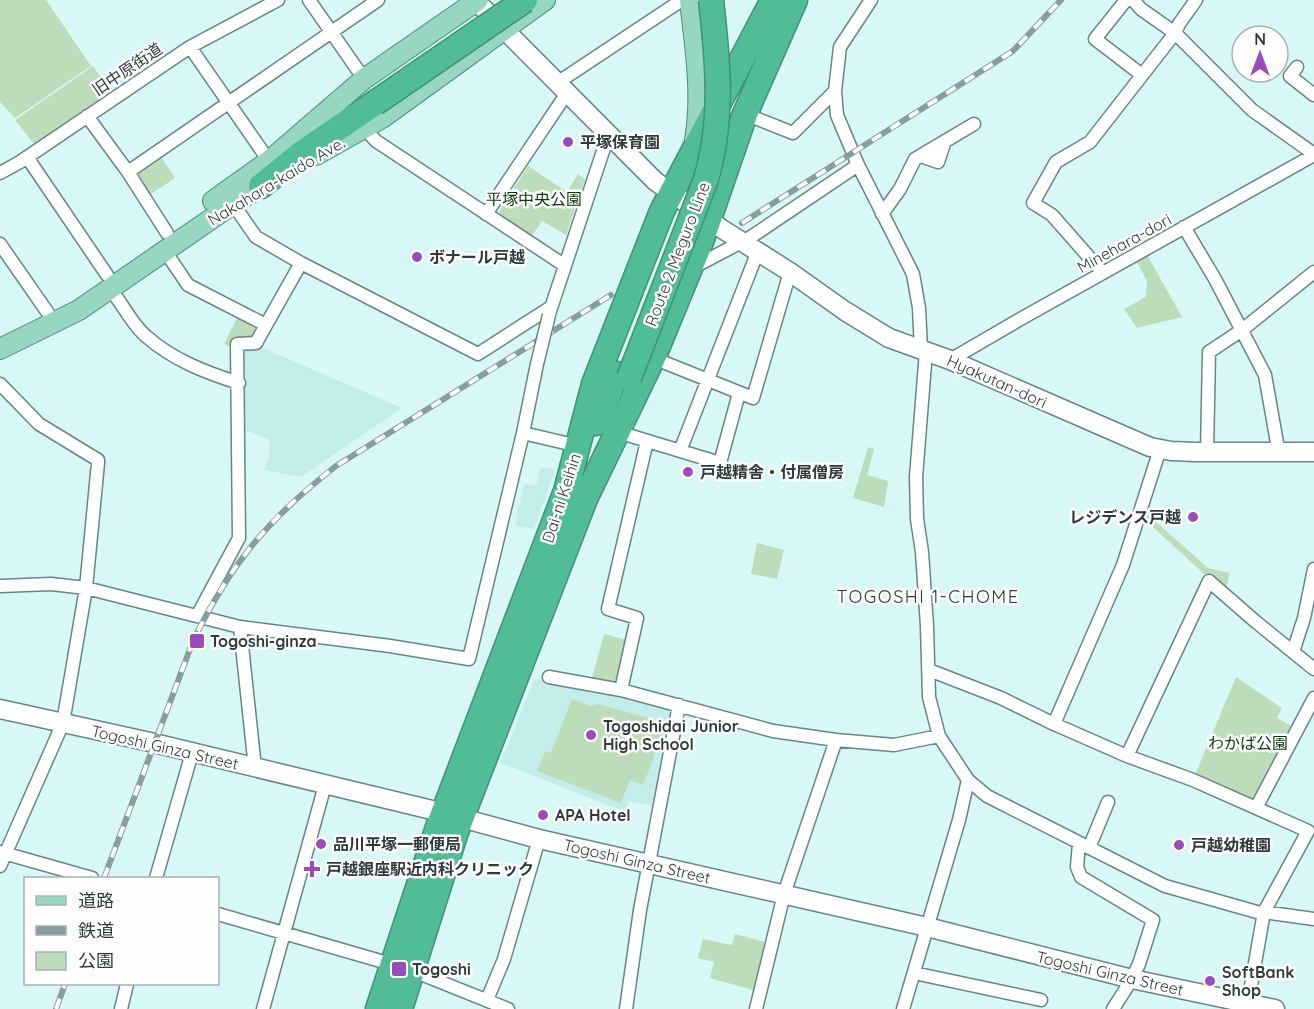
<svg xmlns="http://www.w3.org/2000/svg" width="1314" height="1009" viewBox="0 0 1314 1009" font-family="Quicksand,'Noto Sans JP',sans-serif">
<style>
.built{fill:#c3edea}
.green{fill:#bcdcba}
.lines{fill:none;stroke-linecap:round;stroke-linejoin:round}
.street-casing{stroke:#678684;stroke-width:15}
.secondary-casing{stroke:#678684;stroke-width:21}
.primary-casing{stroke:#459076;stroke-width:22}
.highway-casing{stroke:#459076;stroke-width:27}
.street{stroke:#fff;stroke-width:12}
.secondary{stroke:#fff;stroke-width:18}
.primary{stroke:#97d7c1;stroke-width:20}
.highway{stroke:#51bd97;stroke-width:24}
.rail-casing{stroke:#879e9d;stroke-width:6}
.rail{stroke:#fefefe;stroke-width:4;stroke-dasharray:11;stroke-linecap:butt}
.street-bridge-casing{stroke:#678684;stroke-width:15;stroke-linecap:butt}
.highway-bridge-casing{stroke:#459076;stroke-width:27;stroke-linecap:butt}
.street-bridge{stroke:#fff;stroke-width:12}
.highway-bridge{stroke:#51bd97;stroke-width:24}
.poi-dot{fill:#9a4cbd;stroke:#fefefe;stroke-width:2}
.labels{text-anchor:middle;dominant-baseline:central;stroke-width:5;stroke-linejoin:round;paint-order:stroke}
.street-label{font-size:16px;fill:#2e3b3a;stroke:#fefefe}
.poi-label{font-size:16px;font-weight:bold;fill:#2e3b3a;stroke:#fefefe;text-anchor:start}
.park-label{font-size:16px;fill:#083a08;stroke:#fefefe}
.neighbourhood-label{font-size:18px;letter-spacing:1.5px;fill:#2e3b3a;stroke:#fefefe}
</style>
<rect width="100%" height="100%" fill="#d7f8f6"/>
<!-- built -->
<path class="built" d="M 241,346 L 258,346 L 402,408 L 301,477 L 264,470 L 269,457 L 270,440 L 242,429 Z
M 541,467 L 555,470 L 534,529 L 515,525 L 524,484 L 536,486 Z
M 534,679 L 554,681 L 674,708 L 655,806 L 629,801 L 625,812 L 501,763 Z"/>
<!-- green -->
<path class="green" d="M 0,0 L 46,0 L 91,66 L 15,118 L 0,102 Z
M 93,66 L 111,91 L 34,144 L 15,120 Z
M 160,155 L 175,178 L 148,196 L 132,173 Z
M 528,166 L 567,192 L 578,174 L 585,179 L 566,235 L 542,221 L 531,237 L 499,215 L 500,210 Z
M 1146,253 L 1182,317 L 1137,328 L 1124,309 L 1146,297 L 1147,281 L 1135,259 Z
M 238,316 L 251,323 L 251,326 L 256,329 L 258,335 L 234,348 L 224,344 Z
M 868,447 L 874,449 L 867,475 L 888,481 L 884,507 L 853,498 Z
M 1145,507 L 1157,511 L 1156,522 L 1208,568 L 1230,573 L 1225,593 L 1142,517 Z
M 757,543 L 784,550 L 777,579 L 751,574 Z
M 604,634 L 630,641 L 620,688 L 591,682 Z
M 1236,677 L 1282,708 L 1277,718 L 1297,729 L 1256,808 L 1193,780 Z
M 572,699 L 590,706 L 598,704 L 663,722 L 666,726 L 643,785 L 630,780 L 621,803 L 537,771 L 545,751 L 551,753 Z
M 735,934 L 765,942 L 753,990 L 710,978 L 714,962 L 698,958 L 703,939 L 732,945 Z"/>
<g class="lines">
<!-- street casing -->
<g class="street-casing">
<path id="street" d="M 309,0 L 364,79
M 871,0 L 840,47 L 835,91 L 837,115 L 858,165 L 913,274 L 919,308 L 921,349
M 1126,0 L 1095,39 L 1142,75
M 1133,0 L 1141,9 L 1175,33 L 1252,110 L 1314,154
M 190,47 L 269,161
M 1297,67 L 1290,76 L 1314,95
M 557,83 L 682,0
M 745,114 L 793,133 L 835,91
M 87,116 L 128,172 L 167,233
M 365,129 L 376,141 L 564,265
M 921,156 L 938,162 L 945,141
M 27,157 L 107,275
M 128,172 L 378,0
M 0,173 L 20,162 L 190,47 L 278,0
M 233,204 L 256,237 L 301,263 L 478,354 L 551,307
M 486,214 L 567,93
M 882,214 L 900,189 L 915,159 L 974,124
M 1184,227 L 1215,279 L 1265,375 L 1279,454
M 0,244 L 48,313
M 165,251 L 188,285 L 266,325 L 256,343 L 237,344 L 239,538 L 197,616
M 694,267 L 751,237 L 858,165
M 1103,273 L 1052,215 L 1033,203 L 1056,162 L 1090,142 L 1175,33 L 1179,24 L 1196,0
M 110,289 C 123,304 132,325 147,337 C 173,360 207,373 239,383
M 549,314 L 608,136
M 266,325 L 301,263
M 926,351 L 916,477 L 917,519 L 922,552 L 927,626 L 929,697 L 939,736 L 968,780 L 987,796 L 1165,886 L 1264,914
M 653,358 L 753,398 L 790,272
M 950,360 L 1024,317 L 1314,155
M 0,384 L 39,424 L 98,460 L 98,463 L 86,588 L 63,723 L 0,866
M 618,432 L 720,463 L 739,393
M 523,433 L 578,446
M 680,451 L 758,251
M 1207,453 L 1209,352 L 1242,330 L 1314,272
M 0,586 L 51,584 L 86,588 L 240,627 L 390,646 L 469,659 L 523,433 L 537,364
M 240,627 L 255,768
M 1293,652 L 1304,618 L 1314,569
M 929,670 L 1001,698 L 1054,724 L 1127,756 L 1193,780 L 1308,831 L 1264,912 L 1248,1003
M 549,677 L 621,690 L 773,731 L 836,740 L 894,745 L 939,736
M 621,690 L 637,618 L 608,609 L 647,441
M 1054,724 L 1123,565 L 1160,449
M 1127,756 L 1209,581 L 1256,622 L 1314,669
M 1256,808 L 1314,698
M 1079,843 L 1077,867 L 1081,877 L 1153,920 L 1139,964 L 1132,979 L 1113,1009
M 1089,848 L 1108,802
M 0,852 L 92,878
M 156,878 L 192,753
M 1264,912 L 1314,919
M 218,914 L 391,964
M 411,970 L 508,1009
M 914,973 L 1041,1000
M 487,1000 L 504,959 L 539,839
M 121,1009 L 127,984
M 263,1009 L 325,785
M 626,1009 L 640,910 L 679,705
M 756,1009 L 784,894 L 836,740
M 903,1009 L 959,820 L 968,780"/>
</g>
<!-- secondary casing -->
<g class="secondary-casing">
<path id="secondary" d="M 475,0 L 655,181 L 722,229 L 790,272 L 845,311 L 889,338 L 950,360 L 1150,447 L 1171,451 L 1196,452 L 1314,452
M 0,709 L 150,742 L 432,810 L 539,839 L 927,927 L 1132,979 L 1275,1009"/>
</g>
<!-- primary casing -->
<g class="primary-casing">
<path id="primary" d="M 690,0 C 695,47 703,93 695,140
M 316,155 L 382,118 L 545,0
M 213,201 L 269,161 L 364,79 L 478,0
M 0,349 L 79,310 L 233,204 L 272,180"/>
</g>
<!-- highway casing -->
<g class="highway-casing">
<path id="highway" d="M 261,186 L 299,155 L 375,103
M 596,423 L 617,374
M 378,1009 L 438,827 L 566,491 L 594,384 L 662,211 L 773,0
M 400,1009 L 456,832 L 585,499 L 653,358 L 702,239 L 745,114 L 795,0"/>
</g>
<!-- street -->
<use href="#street" class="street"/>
<!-- secondary -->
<use href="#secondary" class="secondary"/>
<!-- primary -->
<use href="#primary" class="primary"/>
<!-- highway -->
<use href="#highway" class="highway"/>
<!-- rail casing -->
<g class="rail-casing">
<path id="rail" d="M 742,223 L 1013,51 L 1061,0
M 104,878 L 193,641 C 231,563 268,519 336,466 L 611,295
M 56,1009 L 65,984"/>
</g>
<!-- rail -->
<use href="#rail" class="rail"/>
<!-- street-bridge casing -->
<g class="street-bridge-casing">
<path id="street-bridge" d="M 537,364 L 549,315"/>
</g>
<!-- highway-bridge casing -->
<g class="highway-bridge-casing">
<path id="highway-bridge" d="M 375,103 L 525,0
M 629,378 L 705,182 C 724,121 718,62 711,0"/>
</g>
<!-- street-bridge -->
<use href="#street-bridge" class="street-bridge"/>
<!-- highway-bridge -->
<use href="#highway-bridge" class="highway-bridge"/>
</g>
<!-- markers -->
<g class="poi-dot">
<circle cx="568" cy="142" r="6"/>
<circle cx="417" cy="257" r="6"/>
<circle cx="688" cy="472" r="6"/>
<circle cx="1193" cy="517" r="6"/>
<rect x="189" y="633" width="16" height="16" rx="3"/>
<circle cx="591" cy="735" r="6"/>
<circle cx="543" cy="815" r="6"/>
<circle cx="321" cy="844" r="6"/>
<circle cx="1179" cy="845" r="6"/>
<path d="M309 860h6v6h6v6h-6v6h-6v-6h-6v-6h6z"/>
<rect x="391" y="961" width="16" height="16" rx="3"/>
<circle cx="1210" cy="981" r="6"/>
</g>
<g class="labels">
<!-- street labels -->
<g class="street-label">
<text transform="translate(127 69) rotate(-34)">旧中原街道</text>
<text transform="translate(276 181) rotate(-31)">Nakahara-kaido Ave.</text>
<text transform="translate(1124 243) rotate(-29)">Minehara-dori</text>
<text transform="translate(677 254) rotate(-69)">Route 2 Meguro Line</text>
<text transform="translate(997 381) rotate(24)">Hyakutan-dori</text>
<text transform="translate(561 498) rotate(-72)">Dai-ni Keihin</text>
<text transform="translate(165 747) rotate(13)">Togoshi Ginza Street</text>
<text transform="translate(637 861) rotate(13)">Togoshi Ginza Street</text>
<text transform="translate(1110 973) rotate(13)">Togoshi Ginza Street</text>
</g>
<!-- poi labels -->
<g class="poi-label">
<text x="580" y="142">平塚保育園</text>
<text x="429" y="257">ボナール戸越</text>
<text x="700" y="472">戸越精舎・付属僧房</text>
<text x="1181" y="517" text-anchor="end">レジデンス戸越</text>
<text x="210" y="641">Togoshi-ginza</text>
<text x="603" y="726">Togoshidai Junior<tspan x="603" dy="18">High School</tspan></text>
<text x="555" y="815">APA Hotel</text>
<text x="333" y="844">品川平塚一郵便局</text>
<text x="1191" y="845">戸越幼稚園</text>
<text x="326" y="869">戸越銀座駅近内科クリニック</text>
<text x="412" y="969">Togoshi</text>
<text x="1222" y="972">SoftBank<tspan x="1222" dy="18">Shop</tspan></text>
</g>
<!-- park labels -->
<g class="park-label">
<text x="534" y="199">平塚中央公園</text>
<text x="1248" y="743">わかば公園</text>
</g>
<!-- neighbourhood labels -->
<g class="neighbourhood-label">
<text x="928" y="596">TOGOSHI 1-CHOME</text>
</g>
</g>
<!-- legend -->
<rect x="24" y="877" width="195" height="108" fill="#fefefe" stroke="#abb0b0" stroke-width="1.5"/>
<rect x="36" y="896" width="30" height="9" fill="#97d7c1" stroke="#abb0b0" stroke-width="1.5"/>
<text x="78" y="907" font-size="18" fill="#2e3b3a">道路</text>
<rect x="36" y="926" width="30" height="9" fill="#879e9d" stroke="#abb0b0" stroke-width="1.5"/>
<text x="78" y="937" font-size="18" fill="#2e3b3a">鉄道</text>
<rect x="36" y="952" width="30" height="18" fill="#bcdcba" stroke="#abb0b0" stroke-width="1.5"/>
<text x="78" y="967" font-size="18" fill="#2e3b3a">公園</text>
<!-- north arrow -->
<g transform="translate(1260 54)"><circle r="28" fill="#fefefe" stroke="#abb0b0" stroke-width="1.5"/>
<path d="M0-4.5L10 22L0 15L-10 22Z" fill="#9a4cbd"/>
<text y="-9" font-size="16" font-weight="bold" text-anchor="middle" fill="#2e3b3a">N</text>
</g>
</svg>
